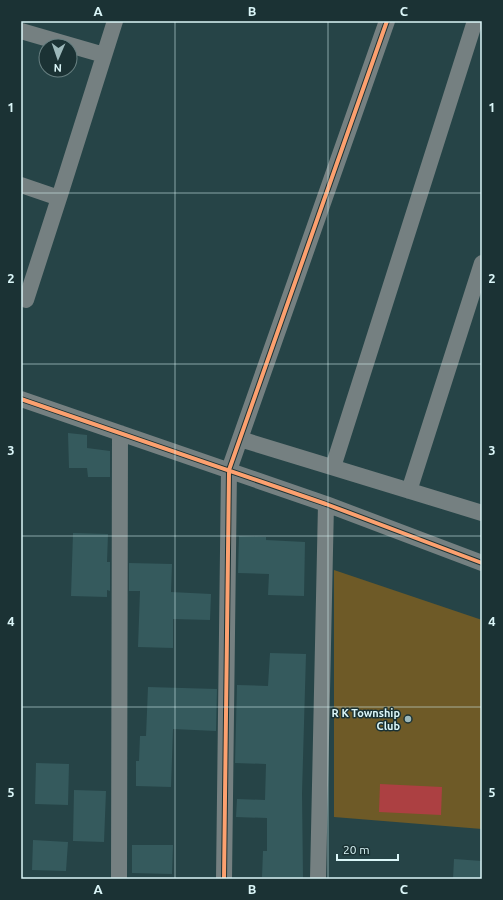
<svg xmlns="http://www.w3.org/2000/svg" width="503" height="900" viewBox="0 0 503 900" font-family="Ubuntu,sans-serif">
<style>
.green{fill:#6e5a27}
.water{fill:#ac4042}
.building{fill:#355a5d}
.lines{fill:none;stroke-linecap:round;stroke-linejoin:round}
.minor{stroke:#758081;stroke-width:16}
.cycleway-casing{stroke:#1b3234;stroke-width:6}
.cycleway{stroke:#fca06f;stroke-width:4}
.grid{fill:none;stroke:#dbf6f8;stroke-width:1;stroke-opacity:0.55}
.poi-dot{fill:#9cb8ba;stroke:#1b3234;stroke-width:1.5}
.labels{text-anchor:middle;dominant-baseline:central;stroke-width:3;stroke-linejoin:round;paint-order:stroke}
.poi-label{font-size:11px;font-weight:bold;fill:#dbf6f8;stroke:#1b3234;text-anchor:end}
.neatline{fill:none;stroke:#dbf6f8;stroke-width:1.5}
.grid-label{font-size:13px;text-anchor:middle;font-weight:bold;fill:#dbf6f8}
</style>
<rect width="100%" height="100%" fill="#264447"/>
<!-- green -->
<path class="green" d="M 334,570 L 482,620 L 482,829 L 334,817 Z"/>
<!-- water -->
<path class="water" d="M 380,784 L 442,787 L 441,815 L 379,812 Z"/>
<!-- building -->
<path class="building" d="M 68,433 L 87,435 L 87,448 L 110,451 L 110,477 L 88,477 L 87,468 L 69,468 Z
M 73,533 L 108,534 L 107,562 L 110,562 L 110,591 L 107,590 L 107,597 L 71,596 Z
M 239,536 L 266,537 L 266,540 L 305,542 L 304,596 L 268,595 L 269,574 L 238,573 Z
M 129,563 L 172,564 L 171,592 L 211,594 L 210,620 L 173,619 L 173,648 L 138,647 L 140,591 L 129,591 Z
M 270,653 L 306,654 L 302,793 L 303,878 L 262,877 L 263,851 L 267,851 L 267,818 L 236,817 L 237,799 L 265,800 L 266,764 L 235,763 L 237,685 L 268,686 Z
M 148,687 L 217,689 L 216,731 L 173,729 L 171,787 L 136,786 L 136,761 L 139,761 L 140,736 L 146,736 Z
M 36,763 L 69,764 L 68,805 L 35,804 Z
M 74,790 L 106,791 L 104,842 L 73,841 Z
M 33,840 L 68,842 L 66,871 L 32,870 Z
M 132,845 L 173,845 L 172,874 L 132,873 Z
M 454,859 L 482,861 L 482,879 L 453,879 Z"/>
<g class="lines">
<!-- minor -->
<path class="minor" d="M 21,31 L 104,55
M 21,185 L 59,198 L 26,300
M 59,198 L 115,21
M 21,399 L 326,504 L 482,563
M 240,439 L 482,513
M 333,467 L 475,21
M 409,491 L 482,263
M 119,879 L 120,433
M 224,879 L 229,470 L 387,21
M 318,879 L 326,504"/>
<!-- cycleway casing -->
<g class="cycleway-casing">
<path id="cycleway" d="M 21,399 L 326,504 L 482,563
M 224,879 L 229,470 L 387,21"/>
</g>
<!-- cycleway -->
<use href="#cycleway" class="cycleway"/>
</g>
<!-- grid -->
<path class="grid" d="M 175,21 L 175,879M 328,21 L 328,879M 21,193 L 482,193M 21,364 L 482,364M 21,536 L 482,536M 21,707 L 482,707"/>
<!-- markers -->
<circle class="poi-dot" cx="408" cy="719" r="4"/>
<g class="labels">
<!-- poi labels -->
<g class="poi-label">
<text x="400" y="713">R K Township<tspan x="400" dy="13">Club</tspan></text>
</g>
</g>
<!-- border -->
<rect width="503" height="900" fill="none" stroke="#1b3234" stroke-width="44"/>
<!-- north arrow -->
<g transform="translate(58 58) rotate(182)"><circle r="19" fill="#1b3234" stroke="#688082"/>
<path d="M0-3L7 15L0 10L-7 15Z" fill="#9cb8ba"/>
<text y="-6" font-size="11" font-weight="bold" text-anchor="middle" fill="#dbf6f8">N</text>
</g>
<!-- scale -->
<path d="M337 854v6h61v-6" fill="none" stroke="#dbf6f8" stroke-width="2"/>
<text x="343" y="854" font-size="12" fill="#dbf6f8" stroke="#1b3234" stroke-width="3" paint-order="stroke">20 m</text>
<rect x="22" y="22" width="459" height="856" class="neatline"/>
<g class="grid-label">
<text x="98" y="16">A</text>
<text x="252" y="16">B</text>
<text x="404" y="16">C</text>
<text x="11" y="112">1</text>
<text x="492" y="112">1</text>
<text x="11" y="283">2</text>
<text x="492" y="283">2</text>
<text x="11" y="455">3</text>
<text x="492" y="455">3</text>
<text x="11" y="626">4</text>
<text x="492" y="626">4</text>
<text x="11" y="797">5</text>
<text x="492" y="797">5</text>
<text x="98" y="894">A</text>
<text x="252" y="894">B</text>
<text x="404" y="894">C</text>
</g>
</svg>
